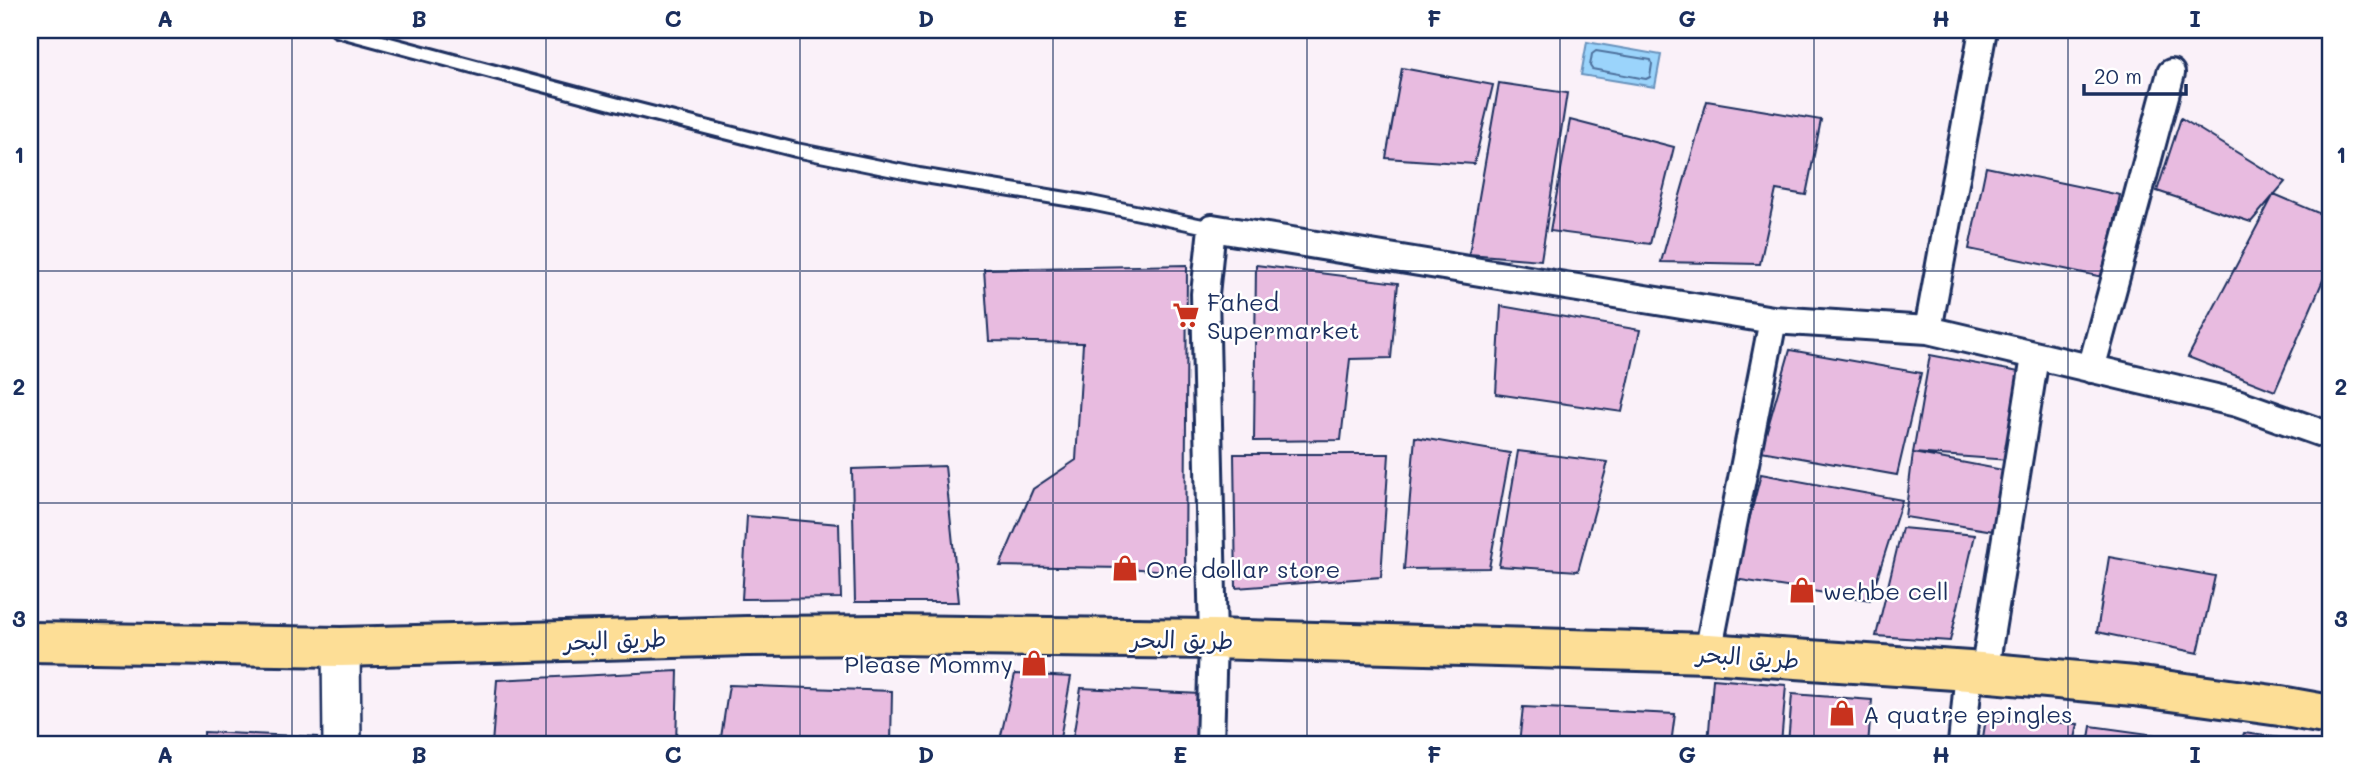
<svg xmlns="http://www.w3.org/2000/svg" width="2360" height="774" viewBox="0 0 2360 774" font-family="Mali,'Playpen Sans Arabic',sans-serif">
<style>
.water{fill:#9bd4fb;stroke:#6892bc;stroke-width:2}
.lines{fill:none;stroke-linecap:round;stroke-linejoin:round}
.shore{stroke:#4e719d;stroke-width:2}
.building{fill:#e8bbe0;stroke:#1b2f5e;stroke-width:2}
.lane-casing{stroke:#1b2f5e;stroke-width:18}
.street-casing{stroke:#1b2f5e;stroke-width:32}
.secondary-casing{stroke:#1b2f5e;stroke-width:42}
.primary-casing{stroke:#1b2f5e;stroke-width:44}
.lane{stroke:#fff;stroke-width:12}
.street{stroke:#fff;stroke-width:26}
.secondary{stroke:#fff;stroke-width:37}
.primary{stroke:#fdde96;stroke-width:38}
.grid{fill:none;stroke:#1b2f5e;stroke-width:2;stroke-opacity:0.55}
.labels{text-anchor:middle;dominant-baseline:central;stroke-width:5;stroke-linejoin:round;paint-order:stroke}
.poi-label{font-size:24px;fill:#1b2f5e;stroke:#fff;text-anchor:start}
.street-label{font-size:24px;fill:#1b2f5e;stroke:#fff}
.neatline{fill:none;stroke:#1b2f5e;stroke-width:2.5}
.grid-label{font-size:23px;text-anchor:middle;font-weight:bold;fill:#1b2f5e}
</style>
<rect width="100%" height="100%" fill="#faf1f9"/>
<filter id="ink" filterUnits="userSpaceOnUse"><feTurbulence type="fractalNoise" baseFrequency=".0143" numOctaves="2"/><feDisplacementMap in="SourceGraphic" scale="14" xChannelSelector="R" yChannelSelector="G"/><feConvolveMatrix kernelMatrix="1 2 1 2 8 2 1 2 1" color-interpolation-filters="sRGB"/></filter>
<g filter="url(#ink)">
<!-- water -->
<path class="water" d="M 1587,42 L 1661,55 L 1655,87 L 1581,75 Z"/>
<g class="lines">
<!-- shore -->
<path class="shore" d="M 1596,51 L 1651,60 L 1652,64 L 1650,77 L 1646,79 L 1592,69 L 1590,66 L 1592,54 Z"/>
</g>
<!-- building -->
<path class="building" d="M 1402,68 L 1493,85 L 1474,164 L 1386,158 Z
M 1499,83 L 1567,93 L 1541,260 L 1469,254 Z
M 1707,101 L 1821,120 L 1806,195 L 1776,190 L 1760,264 L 1661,262 Z
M 2181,118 L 2285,182 L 2251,222 L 2157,191 Z
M 1570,120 L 1674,147 L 1650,244 L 1550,231 Z
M 1986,167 L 2120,195 L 2103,277 L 1969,249 Z
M 2274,194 L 2330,218 L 2330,264 L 2275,391 L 2188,357 Z
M 1187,265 L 1185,572 L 1125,568 L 1000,566 L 1033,489 L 1076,460 L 1083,343 L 989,341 L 984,269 Z
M 1256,265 L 1398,283 L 1391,358 L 1350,359 L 1341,440 L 1254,441 Z
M 1501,306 L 1640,330 L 1622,412 L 1496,394 Z
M 1790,350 L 1921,373 L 1897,475 L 1761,451 Z
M 1930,355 L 2019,372 L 2009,460 L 1913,453 Z
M 1415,437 L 1510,453 L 1489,568 L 1404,569 Z
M 1518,451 L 1608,462 L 1578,571 L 1499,566 Z
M 1913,453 L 2003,470 L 1994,531 L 1905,517 Z
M 1234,454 L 1389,454 L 1381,577 L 1236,588 Z
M 945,466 L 959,602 L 855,602 L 852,469 Z
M 1761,474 L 1902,500 L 1870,600 L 1734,579 Z
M 747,516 L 839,524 L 841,598 L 742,599 Z
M 1902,528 L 1975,535 L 1950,641 L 1876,636 Z
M 2109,557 L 2215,576 L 2198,653 L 2097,632 Z
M 678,671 L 676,744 L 492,744 L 497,680 Z
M 1015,674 L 1071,677 L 1059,744 L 999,744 Z
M 1713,679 L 1786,685 L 1781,744 L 1708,744 Z
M 729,685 L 892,691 L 891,744 L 720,744 Z
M 1081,688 L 1200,694 L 1198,744 L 1072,744 Z
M 1792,694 L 1872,700 L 1868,744 L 1788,744 Z
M 1523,707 L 1675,714 L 1671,744 L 1519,744 Z
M 1986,718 L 2078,724 L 2074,744 L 1982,744 Z
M 2091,726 L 2171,737 L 2171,744 L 2088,744 Z
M 204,732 L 317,737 L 316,744 L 204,744 Z
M 2244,733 L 2273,737 L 2323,744 L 2240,744 Z"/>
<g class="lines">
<!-- lane casing -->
<g class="lane-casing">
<path id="lane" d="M 337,30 L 615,104 L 796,150 L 919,175 L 1091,203 L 1212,228"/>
</g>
<!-- street casing -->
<g class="street-casing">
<path id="street" d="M 1928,330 L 1983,30
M 2091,369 L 2171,73
M 1708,653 L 1773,320
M 1984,674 L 2035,357
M 1210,744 L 1213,639 L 1205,294 L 1212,228 L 1773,320 L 1928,330 L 2237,403 L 2330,436
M 1962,744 L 1969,671"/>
</g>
<!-- secondary casing -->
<g class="secondary-casing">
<path id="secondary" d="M 341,647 L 342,744"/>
</g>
<!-- primary casing -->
<g class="primary-casing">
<path id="primary" d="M 30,642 L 341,647 L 747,636 L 890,635 L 1213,639 L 1708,653 L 1969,671 L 2134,686 L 2280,706 L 2330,715"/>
</g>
<!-- lane -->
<use href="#lane" class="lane"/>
<!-- street -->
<use href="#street" class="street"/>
<!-- secondary -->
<use href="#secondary" class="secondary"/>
<!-- primary -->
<use href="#primary" class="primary"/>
</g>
</g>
<!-- grid -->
<path class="grid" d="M 292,30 L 292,744M 546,30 L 546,744M 800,30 L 800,744M 1053,30 L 1053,744M 1307,30 L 1307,744M 1560,30 L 1560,744M 1814,30 L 1814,744M 2068,30 L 2068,744M 30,271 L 2330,271M 30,503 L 2330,503"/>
<!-- icons -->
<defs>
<g id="supermarket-bare" transform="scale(2.1)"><path d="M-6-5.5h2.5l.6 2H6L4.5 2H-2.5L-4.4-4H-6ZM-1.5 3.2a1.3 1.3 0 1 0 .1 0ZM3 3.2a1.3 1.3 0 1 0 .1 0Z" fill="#c8321e" stroke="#fff" stroke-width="2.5" paint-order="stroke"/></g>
<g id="shop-bare" transform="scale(2.1)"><path d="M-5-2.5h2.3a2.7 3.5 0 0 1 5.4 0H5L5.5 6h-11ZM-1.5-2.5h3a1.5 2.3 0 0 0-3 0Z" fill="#c8321e" stroke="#fff" stroke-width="2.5" paint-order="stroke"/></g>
</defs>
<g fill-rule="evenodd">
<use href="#supermarket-bare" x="1186" y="315"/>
<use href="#shop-bare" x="1125" y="568"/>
<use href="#shop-bare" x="1802" y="590"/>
<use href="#shop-bare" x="1034" y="663"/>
<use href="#shop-bare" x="1842" y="713"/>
</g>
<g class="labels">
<!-- poi labels -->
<g class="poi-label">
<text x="1207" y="301">Fahed<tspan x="1207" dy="28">Supermarket</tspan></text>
<text x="1146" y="568">One dollar store</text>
<text x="1823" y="590">wehbe cell</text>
<text x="1013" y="663" text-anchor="end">Please Mommy</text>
<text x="1863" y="713">A quatre epingles</text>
</g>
<!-- street labels -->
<g class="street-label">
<text transform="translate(615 639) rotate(-2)">طريق البحر</text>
<text transform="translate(1182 639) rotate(1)">طريق البحر</text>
<text transform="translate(1748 656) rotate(4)">طريق البحر</text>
</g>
</g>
<!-- margin -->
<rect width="2360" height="774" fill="none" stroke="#fff" stroke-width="77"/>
<!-- scale -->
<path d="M2084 84v10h102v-10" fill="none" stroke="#1b2f5e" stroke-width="3.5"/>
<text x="2094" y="84" font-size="21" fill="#1b2f5e" stroke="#ffffff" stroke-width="5" paint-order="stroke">20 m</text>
<rect x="38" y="38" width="2284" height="698" class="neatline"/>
<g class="grid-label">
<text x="165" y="27">A</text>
<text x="419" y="27">B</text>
<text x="673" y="27">C</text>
<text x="926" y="27">D</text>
<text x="1180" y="27">E</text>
<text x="1434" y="27">F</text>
<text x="1687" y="27">G</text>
<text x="1941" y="27">H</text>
<text x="2195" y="27">I</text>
<text x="19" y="163">1</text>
<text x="2341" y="163">1</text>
<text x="19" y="395">2</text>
<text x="2341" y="395">2</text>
<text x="19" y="627">3</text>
<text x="2341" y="627">3</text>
<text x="165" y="763">A</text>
<text x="419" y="763">B</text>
<text x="673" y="763">C</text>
<text x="926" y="763">D</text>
<text x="1180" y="763">E</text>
<text x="1434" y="763">F</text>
<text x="1687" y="763">G</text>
<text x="1941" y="763">H</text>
<text x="2195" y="763">I</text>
</g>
</svg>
